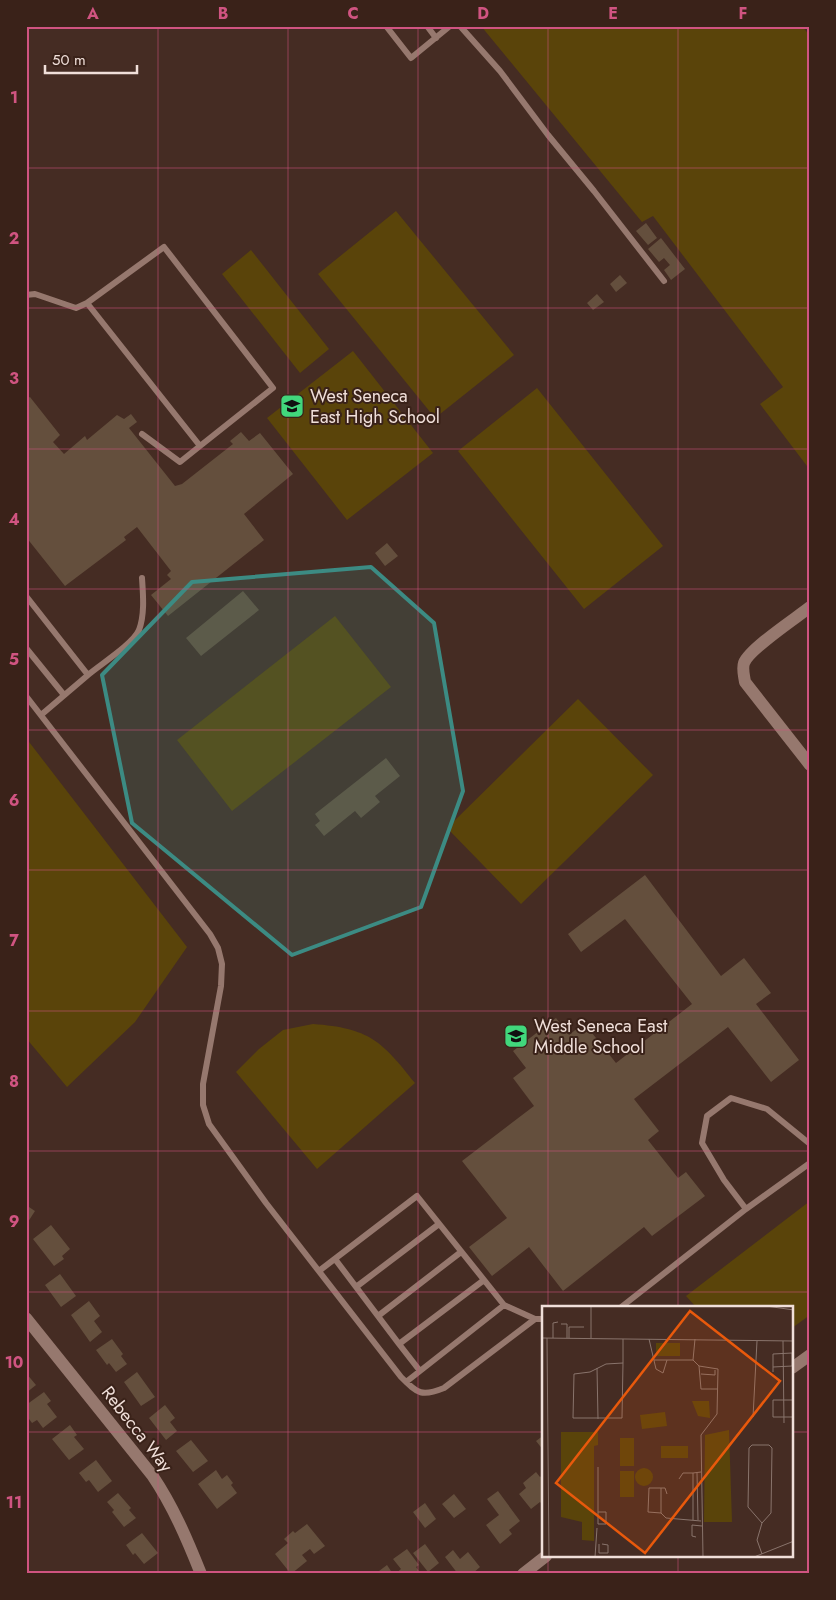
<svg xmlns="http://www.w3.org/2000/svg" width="836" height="1600" viewBox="0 0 836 1600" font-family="Jost,sans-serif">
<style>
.green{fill:#5a440a}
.building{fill:#644f3d}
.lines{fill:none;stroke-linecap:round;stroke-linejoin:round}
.service{stroke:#96786e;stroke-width:6}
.minor{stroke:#96786e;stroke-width:12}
.secondary{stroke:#96786e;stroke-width:12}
.marked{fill:#3c8b83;fill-opacity:0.2;stroke:#3c8b83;stroke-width:4;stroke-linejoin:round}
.grid{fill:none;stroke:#d05481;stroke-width:1;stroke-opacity:0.55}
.labels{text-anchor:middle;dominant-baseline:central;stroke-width:4;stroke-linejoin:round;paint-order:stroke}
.poi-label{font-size:18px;fill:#f0dfd9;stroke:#3a2219;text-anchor:start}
.street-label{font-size:18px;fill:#f0dfd9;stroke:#3a2219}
.inset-road{fill:none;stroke:#89746c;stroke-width:1}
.view{fill:#e8590c;fill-opacity:0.15;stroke:#e8590c;stroke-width:2.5}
.inset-edge{fill:none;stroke:#f0dfd9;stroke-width:2.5}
.neatline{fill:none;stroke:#d05481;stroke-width:2}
.grid-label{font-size:16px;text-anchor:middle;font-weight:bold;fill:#d05481}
</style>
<rect width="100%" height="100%" fill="#452c23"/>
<!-- green -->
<path class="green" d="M 481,26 L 802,26 L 810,36 L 810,470 L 760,404 L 783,387 L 653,216 L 642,222 Z
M 396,211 L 514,355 L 435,418 L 318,274 Z
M 251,250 L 329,349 L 300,373 L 222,274 Z
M 353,351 L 433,453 L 347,520 L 267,418 Z
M 537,388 L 663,546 L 584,609 L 458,451 Z
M 335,616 L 391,687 L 232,811 L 177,740 Z
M 578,699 L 653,775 L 521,904 L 447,828 Z
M 26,738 L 187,947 L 135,1022 L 67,1087 L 26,1038 Z
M 313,1024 C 369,1028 382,1041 415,1083 L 317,1169 L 236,1072 L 259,1049 L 283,1030 Z
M 810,1201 L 810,1315 L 792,1328 L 792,1308 L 696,1307 L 686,1296 Z"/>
<!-- building -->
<path class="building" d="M 646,223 L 657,238 L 648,245 L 636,231 Z
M 661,238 L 685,269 L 671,280 L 664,270 L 670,265 L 664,258 L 659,262 L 648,249 Z
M 620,275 L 627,283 L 616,292 L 610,284 Z
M 597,294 L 604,302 L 593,310 L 587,303 Z
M 30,397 L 60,435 L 53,442 L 64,454 L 85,436 L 87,440 L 117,415 L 124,419 L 131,414 L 137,422 L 129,428 L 175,486 L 182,484 L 233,444 L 230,441 L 241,432 L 249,441 L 260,433 L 293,474 L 244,514 L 264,540 L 168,616 L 151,595 L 171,579 L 167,575 L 171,571 L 137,527 L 124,537 L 126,540 L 65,586 L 26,537 L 26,399 Z
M 387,543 L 398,556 L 385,566 L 375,553 Z
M 243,591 L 259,610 L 201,656 L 186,638 Z
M 386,758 L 400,776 L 375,796 L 380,802 L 361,818 L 355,811 L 324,836 L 315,825 L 320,821 L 315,814 Z
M 645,875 L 721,976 L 744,958 L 771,993 L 756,1004 L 799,1060 L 771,1082 L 728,1027 L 634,1099 L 659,1131 L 648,1140 L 678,1178 L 686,1172 L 705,1196 L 652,1236 L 644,1227 L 563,1291 L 529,1247 L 492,1276 L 469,1247 L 507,1218 L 462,1161 L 534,1106 L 513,1078 L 526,1068 L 513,1051 L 556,1018 L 569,1035 L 584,1023 L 616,1063 L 692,1004 L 625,919 L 581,952 L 568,934 Z
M 26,1205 L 35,1211 L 26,1225 Z
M 51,1225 L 70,1249 L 62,1256 L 64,1259 L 54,1266 L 33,1239 Z
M 60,1274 L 76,1296 L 61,1307 L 45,1285 Z
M 89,1301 L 100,1316 L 94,1321 L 102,1332 L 90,1342 L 71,1315 Z
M 112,1339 L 123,1354 L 121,1356 L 127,1364 L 116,1372 L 109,1363 L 107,1365 L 96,1350 Z
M 137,1372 L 155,1397 L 141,1406 L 124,1382 Z
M 26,1373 L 36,1385 L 26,1393 Z
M 44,1392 L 51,1401 L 47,1404 L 57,1417 L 43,1428 L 37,1420 L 32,1423 L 26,1415 L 26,1405 Z
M 165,1405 L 175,1418 L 170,1422 L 177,1431 L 166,1440 L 149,1418 Z
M 70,1425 L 77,1435 L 74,1437 L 84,1449 L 69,1460 L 52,1439 Z
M 544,1435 L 544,1451 L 536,1441 Z
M 191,1440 L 208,1461 L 193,1472 L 176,1451 Z
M 96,1460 L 112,1481 L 98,1492 L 89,1480 L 86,1482 L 79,1473 Z
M 216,1470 L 222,1479 L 227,1475 L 233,1483 L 231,1485 L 237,1493 L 217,1509 L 198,1484 Z
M 536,1472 L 540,1477 L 544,1474 L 544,1506 L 540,1502 L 531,1509 L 519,1494 L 526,1488 L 523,1483 Z
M 498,1491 L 520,1521 L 509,1530 L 512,1534 L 500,1544 L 486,1525 L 499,1515 L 487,1499 Z
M 118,1493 L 131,1508 L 129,1510 L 136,1518 L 124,1527 L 112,1512 L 114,1510 L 107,1502 Z
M 454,1494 L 466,1509 L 454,1518 L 442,1504 Z
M 425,1503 L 436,1519 L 425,1528 L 413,1512 Z
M 307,1524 L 325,1546 L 314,1554 L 310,1549 L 302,1555 L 307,1561 L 291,1574 L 275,1554 L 288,1543 L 284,1539 L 293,1531 L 295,1533 Z
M 142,1533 L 158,1553 L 144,1564 L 135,1553 L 133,1555 L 126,1545 Z
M 425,1544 L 439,1563 L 428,1572 L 413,1553 Z
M 407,1549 L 419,1565 L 416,1567 L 421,1574 L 395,1574 L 401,1569 L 393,1559 Z
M 453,1550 L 460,1559 L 468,1552 L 480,1567 L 472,1574 L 458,1574 L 445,1557 Z
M 387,1565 L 393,1574 L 375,1574 Z"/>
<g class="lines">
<!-- service -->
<path class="service" d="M 386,26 L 411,58 L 450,26
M 427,26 L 436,38
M 460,26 L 500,71 L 548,135 L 594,191 L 664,281
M 26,295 L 35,294 L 76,308 L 87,303 L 164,247 L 273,388 L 200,446
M 87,303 L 200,446 L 180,462 L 142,434
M 26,596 L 88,675 L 41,715
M 26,648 L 64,695
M 88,675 C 101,664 133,644 139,630 C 145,614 143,594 142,578
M 26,696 L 210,934 L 218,948 L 222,964 L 221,986 L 203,1084 L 203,1105 L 209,1124 L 266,1203 L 401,1377 C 418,1394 422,1397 444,1388 L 535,1319 L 544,1319
M 810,1144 L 767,1109 L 731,1098 L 707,1116 L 702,1143 L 724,1180 L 746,1209 L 810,1163
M 335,1259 L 399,1344
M 319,1271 L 417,1196 L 504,1305 L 535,1319
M 356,1287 L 439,1224
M 620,1308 L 746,1209
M 378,1316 L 461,1252
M 420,1371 L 399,1344 L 484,1280
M 406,1382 L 504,1305"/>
<!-- minor -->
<path class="minor" d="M 810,607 C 796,618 749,649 744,663 C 742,669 744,675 745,682 L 810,765
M 26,1318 L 152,1475 C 173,1506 187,1539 201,1574"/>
<!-- secondary -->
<path class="secondary" d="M 792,1368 L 810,1355
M 523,1574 L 546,1556"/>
</g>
<!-- marked area -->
<path class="marked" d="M 371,567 L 434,623 L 463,791 L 421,907 L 292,955 L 132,823 L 102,675 L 192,582 Z"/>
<!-- grid -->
<path class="grid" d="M 158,26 L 158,1574M 288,26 L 288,1574M 418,26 L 418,1574M 548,26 L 548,1308M 678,26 L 678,1308M 26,168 L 810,168M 26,308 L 810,308M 26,449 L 810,449M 26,589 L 810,589M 26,730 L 810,730M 26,870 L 810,870M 26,1011 L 810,1011M 26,1151 L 810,1151M 26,1292 L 810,1292M 26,1432 L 544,1432M 792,1432 L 810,1432M 548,1556 L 548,1574M 678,1556 L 678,1574"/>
<!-- icons -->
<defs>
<g id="school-square" transform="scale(1.25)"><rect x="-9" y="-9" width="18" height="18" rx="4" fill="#41d77c" stroke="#3a2219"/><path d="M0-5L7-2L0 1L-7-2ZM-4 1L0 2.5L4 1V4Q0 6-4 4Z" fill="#111"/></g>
</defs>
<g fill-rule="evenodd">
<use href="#school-square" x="292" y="406"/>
<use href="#school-square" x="516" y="1036"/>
</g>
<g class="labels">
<!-- poi labels -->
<g class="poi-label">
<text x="310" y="396">West Seneca<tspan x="310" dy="21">East High School</tspan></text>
<text x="534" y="1026">West Seneca East<tspan x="534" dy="21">Middle School</tspan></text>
</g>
<!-- street labels -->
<g class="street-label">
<text transform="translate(137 1429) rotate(52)">Rebecca Way</text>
</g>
</g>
<!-- overview -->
<g transform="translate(542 1306)">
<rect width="251" height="251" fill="#452c23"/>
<path d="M 114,37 L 138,37 L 138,50 L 114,50 ZM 150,95 L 167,95 L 168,112 L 156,110 ZM 123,106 L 125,120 L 100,123 L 98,109 ZM 187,124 L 190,216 L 162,216 L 163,129 ZM 19,126 L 56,126 L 56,139 L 52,140 L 52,235 L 40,234 L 40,216 L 19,211 ZM 78,132 L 92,132 L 92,160 L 78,160 ZM 119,140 L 146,140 L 146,152 L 119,152 ZM93 171a9 9 0 1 1 18 0a9 9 0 1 1-18 0ZM 78,165 L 92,165 L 92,191 L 78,191 Z" fill="#5a440a"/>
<path class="inset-road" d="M 224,0 L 252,4M 19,18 L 25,18 L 25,32M 0,32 L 252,35M 5,32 L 7,251M 11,32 L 11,17 L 16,16M 27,32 L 27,21 L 42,21M 49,32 L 49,0M 107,33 L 114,63 L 121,67 L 125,54 L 112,54M 241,35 L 242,117M 125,54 L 151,54 L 157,60 L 176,63 L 175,108 L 159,129 L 161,251M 151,54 L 153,33M 81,57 L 64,58 L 48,66 L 32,68 L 31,112 L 80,112 L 80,111 L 81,57 L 81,33M 157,60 L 159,83 L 176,83M 231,61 L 250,60 L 250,47 L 231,48 L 231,66M 55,62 L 56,113M 159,68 L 173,69 L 173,64M 252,94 L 231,94 L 231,111 L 252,111M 211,111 L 215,35M 210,139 L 227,139 L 230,142 L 229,207 L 220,217 L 206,201 L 207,142 ZM 56,161 L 56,206 L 64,206 L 64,218 L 56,218 L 56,206M 155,167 L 156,214M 137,173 L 141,167 L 151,167M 119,182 L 107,182 L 106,206 L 119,207M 125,188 L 123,182 L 119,182 L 119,207 L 124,212 L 159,215M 151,214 L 151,167 L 159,166M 220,217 L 215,234 L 220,248M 154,231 L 150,230 L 150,219 L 160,220M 57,238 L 57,247 L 66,247 L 66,239 L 60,238M 53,251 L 55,222M 212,251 L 252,235"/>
<path class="view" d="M 148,5 L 238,75 L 103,247 L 14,177 Z"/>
<rect width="251" height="251" class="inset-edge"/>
</g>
<!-- border -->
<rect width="836" height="1600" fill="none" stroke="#3a2219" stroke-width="55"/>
<!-- scale -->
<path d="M45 65v8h92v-8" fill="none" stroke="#f0dfd9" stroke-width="2.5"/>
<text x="52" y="65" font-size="15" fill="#f0dfd9" stroke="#3a2219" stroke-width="4" paint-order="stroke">50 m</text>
<rect x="28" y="28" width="780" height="1544" class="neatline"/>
<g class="grid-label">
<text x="93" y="19">A</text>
<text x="223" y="19">B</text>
<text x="353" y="19">C</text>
<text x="483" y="19">D</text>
<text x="613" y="19">E</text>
<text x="743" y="19">F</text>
<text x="14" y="103">1</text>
<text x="14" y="244">2</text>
<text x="14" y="384">3</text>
<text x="14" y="525">4</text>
<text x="14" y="665">5</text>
<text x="14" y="806">6</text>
<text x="14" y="946">7</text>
<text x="14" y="1087">8</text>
<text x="14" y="1227">9</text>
<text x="14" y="1368">10</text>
<text x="14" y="1508">11</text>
</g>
</svg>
